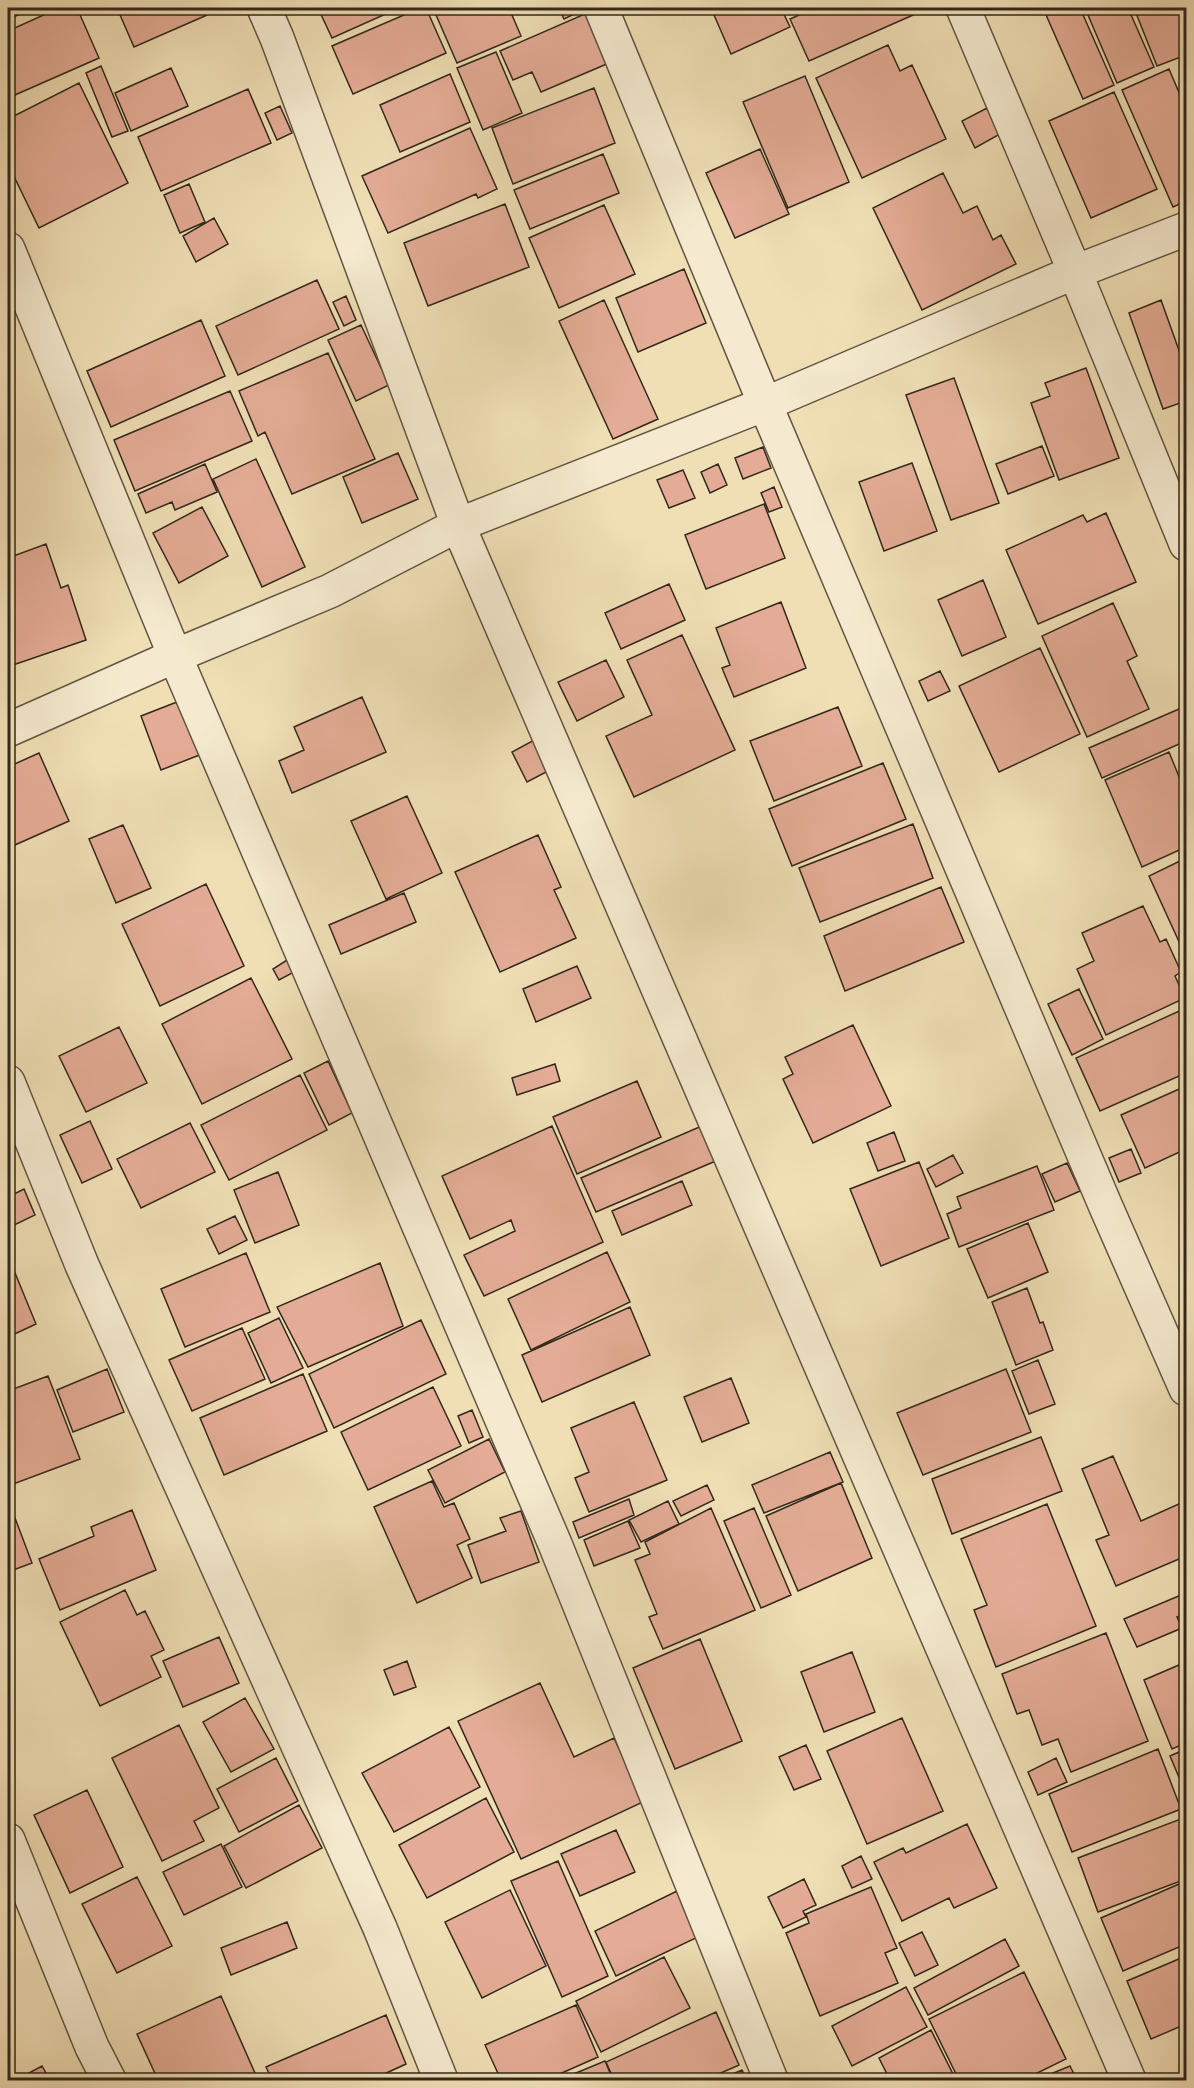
<svg xmlns="http://www.w3.org/2000/svg" width="1194" height="2088" viewBox="0 0 1194 2088" font-family="'Old Standard TT',serif">
<style>
.building{fill:#e4ac96;stroke:#32281c;stroke-width:1.5}
.lines{fill:none;stroke-linecap:round;stroke-linejoin:round}
.street-casing{stroke:#625642;stroke-width:36}
.street{stroke:#f5eacf;stroke-width:33}
</style>
<rect width="100%" height="100%" fill="#f0dfb5"/>
<filter id="stains"><feTurbulence type="fractalNoise" baseFrequency=".00333" numOctaves="4"/><feColorMatrix values="0 0 0 0 .2 0 0 0 0 .09 0 0 0 0 .02 0 0 0 .5 -.17"/></filter>
<radialGradient id="worn" r=".72"><stop offset=".6" stop-color="#630" stop-opacity="0"/><stop offset="1" stop-color="#630" stop-opacity=".3"/></radialGradient>
<!-- building -->
<path class="building" d="M 8,8 L 37,8 L 8,19 Z
M 59,8 L 77,8 L 99,58 L 8,98 L 8,31 Z
M 117,8 L 204,8 L 207,15 L 134,47 Z
M 318,8 L 399,8 L 332,38 Z
M 420,8 L 426,8 L 446,53 L 353,94 L 332,46 Z
M 433,8 L 509,8 L 521,36 L 457,63 Z
M 559,8 L 579,8 L 581,11 L 564,19 Z
M 711,8 L 781,8 L 790,27 L 731,54 Z
M 815,8 L 910,8 L 913,15 L 809,61 L 790,19 Z
M 1043,8 L 1080,8 L 1114,85 L 1083,99 Z
M 1085,8 L 1128,8 L 1154,67 L 1117,83 Z
M 1152,8 L 1186,8 L 1186,55 L 1157,66 L 1136,13 Z
M 587,13 L 609,63 L 541,92 L 532,72 L 513,80 L 500,51 Z
M 888,45 L 900,71 L 912,65 L 946,139 L 862,178 L 816,78 Z
M 496,52 L 522,113 L 483,130 L 457,68 Z
M 101,66 L 128,131 L 112,137 L 86,73 Z
M 171,68 L 188,106 L 131,131 L 115,93 Z
M 1169,69 L 1186,109 L 1186,201 L 1173,207 L 1122,90 Z
M 450,74 L 470,122 L 400,152 L 380,105 Z
M 805,76 L 849,182 L 788,208 L 743,102 Z
M 79,83 L 128,183 L 39,228 L 8,164 L 8,119 Z
M 594,88 L 615,143 L 513,184 L 492,128 Z
M 248,89 L 271,143 L 161,191 L 138,137 Z
M 1114,92 L 1157,189 L 1091,218 L 1049,121 Z
M 280,106 L 292,133 L 277,140 L 265,113 Z
M 987,108 L 1000,134 L 975,148 L 962,121 Z
M 470,128 L 497,189 L 478,198 L 476,194 L 388,233 L 362,176 Z
M 760,149 L 789,214 L 735,238 L 706,173 Z
M 603,154 L 619,193 L 530,229 L 514,190 Z
M 943,173 L 963,213 L 977,206 L 993,240 L 1001,235 L 1016,264 L 922,310 L 873,208 Z
M 189,184 L 205,222 L 180,233 L 164,195 Z
M 505,204 L 529,267 L 428,306 L 404,243 Z
M 604,205 L 635,274 L 559,308 L 529,238 Z
M 214,218 L 228,244 L 196,262 L 183,236 Z
M 684,269 L 706,323 L 638,352 L 616,298 Z
M 317,280 L 339,329 L 238,375 L 216,326 Z
M 346,296 L 356,320 L 344,326 L 333,302 Z
M 604,300 L 658,419 L 613,439 L 559,321 Z
M 1161,300 L 1186,370 L 1186,401 L 1163,409 L 1129,313 Z
M 201,320 L 225,376 L 111,427 L 87,371 Z
M 361,325 L 389,385 L 356,401 L 328,340 Z
M 328,353 L 375,459 L 292,494 L 265,432 L 258,436 L 239,391 Z
M 1086,368 L 1119,458 L 1059,480 L 1031,403 L 1050,396 L 1045,383 Z
M 954,378 L 999,503 L 951,520 L 906,395 Z
M 230,391 L 252,441 L 135,491 L 114,440 Z
M 1042,446 L 1054,476 L 1008,494 L 996,464 Z
M 763,447 L 771,468 L 743,479 L 735,458 Z
M 398,453 L 418,499 L 362,523 L 343,477 Z
M 256,459 L 305,567 L 262,587 L 213,479 Z
M 912,463 L 937,531 L 884,551 L 859,482 Z
M 205,464 L 217,492 L 175,510 L 172,502 L 146,513 L 138,494 Z
M 718,464 L 727,485 L 710,493 L 701,472 Z
M 683,470 L 695,498 L 669,508 L 657,480 Z
M 774,487 L 782,507 L 769,512 L 761,493 Z
M 764,504 L 785,558 L 706,589 L 685,535 Z
M 202,507 L 228,556 L 179,583 L 153,533 Z
M 1106,513 L 1136,582 L 1038,624 L 1006,550 L 1083,515 L 1087,522 Z
M 46,544 L 61,588 L 68,585 L 86,640 L 13,665 L 8,649 L 8,558 Z
M 983,580 L 1006,637 L 962,656 L 938,600 Z
M 669,584 L 685,620 L 621,649 L 605,613 Z
M 781,602 L 806,668 L 734,697 L 722,668 L 730,665 L 716,628 Z
M 1113,603 L 1137,656 L 1127,661 L 1149,709 L 1087,737 L 1042,636 Z
M 682,635 L 735,750 L 634,797 L 606,736 L 652,715 L 627,660 Z
M 1040,648 L 1080,734 L 999,772 L 959,686 Z
M 606,660 L 624,697 L 577,721 L 558,682 Z
M 940,671 L 950,691 L 928,701 L 919,681 Z
M 362,697 L 386,752 L 292,793 L 279,761 L 304,750 L 294,727 Z
M 182,700 L 202,754 L 161,770 L 141,716 Z
M 1186,706 L 1186,741 L 1102,778 L 1089,748 Z
M 838,707 L 862,766 L 774,801 L 750,741 Z
M 536,739 L 552,769 L 527,782 L 512,752 Z
M 1169,752 L 1186,794 L 1186,847 L 1142,867 L 1105,780 Z
M 39,753 L 69,821 L 8,848 L 8,767 Z
M 883,763 L 906,819 L 792,866 L 769,809 Z
M 407,796 L 442,873 L 386,899 L 351,821 Z
M 913,824 L 933,878 L 820,922 L 799,868 Z
M 123,825 L 151,888 L 116,903 L 89,839 Z
M 538,835 L 561,887 L 554,890 L 576,938 L 500,972 L 455,872 Z
M 1186,858 L 1186,957 L 1149,876 Z
M 206,884 L 244,966 L 160,1006 L 122,924 Z
M 941,887 L 964,942 L 845,991 L 824,936 Z
M 404,893 L 416,922 L 341,954 L 329,925 Z
M 1143,906 L 1160,942 L 1166,939 L 1181,972 L 1175,976 L 1185,998 L 1106,1035 L 1077,969 L 1094,961 L 1082,933 Z
M 287,960 L 294,972 L 279,980 L 273,969 Z
M 577,966 L 591,998 L 536,1022 L 523,989 Z
M 251,978 L 292,1059 L 202,1104 L 162,1024 Z
M 1079,989 L 1103,1039 L 1072,1055 L 1048,1004 Z
M 1186,1008 L 1186,1073 L 1100,1111 L 1076,1058 Z
M 853,1025 L 891,1106 L 813,1143 L 783,1079 L 793,1074 L 785,1057 Z
M 119,1027 L 147,1083 L 86,1112 L 59,1056 Z
M 328,1061 L 352,1113 L 329,1125 L 304,1073 Z
M 555,1064 L 560,1081 L 517,1095 L 512,1078 Z
M 300,1075 L 327,1130 L 229,1180 L 201,1125 Z
M 637,1081 L 661,1137 L 577,1174 L 553,1117 Z
M 1186,1086 L 1186,1149 L 1145,1168 L 1121,1115 Z
M 90,1121 L 112,1169 L 82,1183 L 60,1135 Z
M 190,1123 L 215,1172 L 141,1208 L 117,1159 Z
M 704,1125 L 718,1160 L 596,1212 L 581,1178 Z
M 552,1126 L 603,1242 L 484,1296 L 464,1255 L 515,1231 L 511,1220 L 470,1239 L 442,1176 Z
M 894,1132 L 905,1161 L 878,1171 L 867,1143 Z
M 1131,1149 L 1141,1173 L 1119,1182 L 1109,1158 Z
M 953,1155 L 963,1173 L 936,1187 L 927,1169 Z
M 919,1162 L 949,1238 L 881,1266 L 850,1189 Z
M 1067,1163 L 1080,1191 L 1055,1202 L 1042,1174 Z
M 1037,1166 L 1054,1210 L 959,1247 L 947,1214 L 961,1208 L 957,1197 Z
M 278,1172 L 299,1225 L 255,1243 L 234,1190 Z
M 682,1181 L 692,1205 L 622,1235 L 612,1211 Z
M 24,1189 L 35,1215 L 8,1228 L 8,1197 Z
M 235,1216 L 247,1240 L 219,1254 L 207,1229 Z
M 1028,1223 L 1048,1272 L 988,1298 L 967,1249 Z
M 607,1252 L 630,1302 L 531,1350 L 508,1299 Z
M 246,1253 L 270,1312 L 185,1347 L 161,1289 Z
M 380,1263 L 403,1326 L 308,1367 L 277,1307 Z
M 13,1268 L 36,1324 L 8,1337 L 8,1270 Z
M 1027,1288 L 1040,1323 L 1043,1322 L 1053,1350 L 1016,1365 L 992,1302 Z
M 630,1307 L 650,1355 L 542,1402 L 522,1355 Z
M 279,1318 L 303,1368 L 271,1383 L 248,1333 Z
M 421,1320 L 446,1374 L 334,1428 L 309,1374 Z
M 242,1328 L 265,1379 L 192,1411 L 169,1360 Z
M 1038,1360 L 1055,1404 L 1029,1414 L 1012,1371 Z
M 107,1369 L 124,1412 L 73,1432 L 57,1390 Z
M 1006,1369 L 1031,1432 L 923,1475 L 897,1413 Z
M 303,1374 L 327,1431 L 224,1475 L 200,1418 Z
M 48,1376 L 80,1459 L 8,1486 L 8,1391 Z
M 731,1378 L 749,1423 L 702,1442 L 684,1397 Z
M 433,1387 L 461,1446 L 368,1490 L 341,1432 Z
M 634,1402 L 667,1480 L 589,1512 L 575,1478 L 589,1472 L 571,1428 Z
M 472,1410 L 483,1437 L 469,1443 L 458,1416 Z
M 1041,1437 L 1062,1491 L 952,1534 L 932,1479 Z
M 489,1439 L 505,1472 L 445,1503 L 428,1470 Z
M 830,1452 L 843,1482 L 764,1513 L 752,1485 Z
M 1113,1456 L 1141,1521 L 1181,1503 L 1186,1517 L 1186,1556 L 1116,1586 L 1096,1540 L 1109,1535 L 1082,1469 Z
M 432,1481 L 444,1507 L 454,1503 L 470,1539 L 457,1545 L 472,1578 L 417,1603 L 374,1507 Z
M 841,1483 L 872,1558 L 798,1591 L 766,1516 Z
M 707,1485 L 714,1500 L 681,1516 L 673,1501 Z
M 629,1499 L 634,1515 L 579,1538 L 573,1522 Z
M 668,1501 L 679,1524 L 641,1542 L 629,1520 Z
M 9,1502 L 32,1563 L 8,1572 L 8,1503 Z
M 1047,1504 L 1096,1626 L 996,1667 L 974,1610 L 987,1605 L 961,1539 Z
M 711,1508 L 755,1610 L 663,1649 L 649,1617 L 657,1614 L 635,1560 L 650,1554 L 645,1542 Z
M 754,1508 L 791,1595 L 761,1608 L 724,1521 Z
M 132,1510 L 156,1570 L 60,1610 L 39,1559 L 94,1536 L 91,1527 Z
M 521,1511 L 539,1562 L 481,1583 L 468,1545 L 506,1531 L 500,1518 Z
M 628,1521 L 640,1548 L 594,1566 L 584,1540 Z
M 125,1590 L 137,1615 L 145,1611 L 164,1650 L 151,1656 L 161,1677 L 100,1706 L 60,1622 Z
M 1181,1595 L 1186,1610 L 1186,1614 L 1177,1617 L 1182,1628 L 1137,1647 L 1124,1619 Z
M 1106,1633 L 1148,1741 L 1071,1772 L 1058,1739 L 1042,1745 L 1029,1710 L 1017,1714 L 1002,1674 Z
M 219,1637 L 239,1683 L 183,1707 L 163,1661 Z
M 700,1639 L 742,1741 L 675,1769 L 633,1668 Z
M 852,1652 L 875,1712 L 824,1732 L 801,1672 Z
M 407,1661 L 416,1687 L 394,1695 L 384,1670 Z
M 1186,1662 L 1186,1743 L 1172,1749 L 1144,1680 Z
M 540,1683 L 574,1757 L 614,1738 L 643,1802 L 521,1859 L 458,1721 Z
M 245,1698 L 274,1749 L 231,1772 L 203,1722 Z
M 902,1718 L 943,1811 L 867,1844 L 827,1751 Z
M 179,1725 L 219,1808 L 194,1821 L 204,1841 L 162,1861 L 112,1758 Z
M 449,1727 L 480,1787 L 394,1832 L 362,1773 Z
M 806,1745 L 821,1779 L 794,1790 L 779,1757 Z
M 1158,1749 L 1181,1809 L 1072,1852 L 1049,1794 Z
M 1186,1749 L 1186,1794 L 1170,1756 Z
M 276,1758 L 298,1801 L 239,1832 L 217,1789 Z
M 1056,1758 L 1067,1782 L 1038,1795 L 1028,1772 Z
M 87,1790 L 123,1867 L 70,1893 L 34,1815 Z
M 486,1798 L 514,1852 L 427,1898 L 399,1845 Z
M 299,1805 L 322,1848 L 246,1888 L 224,1846 Z
M 1186,1817 L 1186,1879 L 1098,1912 L 1078,1858 Z
M 967,1824 L 997,1888 L 954,1908 L 949,1898 L 902,1921 L 874,1862 L 903,1848 L 906,1853 Z
M 616,1830 L 635,1872 L 580,1896 L 561,1854 Z
M 221,1844 L 242,1887 L 184,1915 L 163,1872 Z
M 861,1856 L 872,1879 L 852,1888 L 842,1866 Z
M 558,1861 L 608,1976 L 562,1997 L 511,1881 Z
M 137,1877 L 172,1946 L 117,1973 L 82,1904 Z
M 804,1879 L 816,1905 L 803,1911 L 806,1917 L 783,1928 L 768,1897 Z
M 1186,1881 L 1186,1944 L 1123,1971 L 1101,1918 Z
M 871,1887 L 897,1948 L 885,1953 L 898,1983 L 820,2016 L 786,1933 L 809,1923 L 806,1914 Z
M 510,1890 L 546,1966 L 482,1998 L 445,1922 Z
M 677,1891 L 698,1937 L 616,1976 L 595,1931 Z
M 287,1922 L 297,1948 L 231,1975 L 221,1948 Z
M 922,1932 L 938,1965 L 915,1976 L 899,1943 Z
M 1005,1939 L 1019,1966 L 928,2015 L 914,1988 Z
M 1186,1956 L 1186,2024 L 1151,2039 L 1127,1981 Z
M 664,1957 L 690,2008 L 601,2052 L 576,2001 Z
M 1024,1972 L 1066,2059 L 1023,2080 L 959,2080 L 929,2019 Z
M 906,1987 L 927,2027 L 852,2066 L 832,2026 Z
M 221,1996 L 258,2080 L 158,2080 L 137,2034 Z
M 576,2005 L 598,2057 L 546,2080 L 501,2080 L 485,2045 Z
M 716,2012 L 739,2065 L 705,2080 L 614,2080 L 606,2062 Z
M 386,2015 L 406,2064 L 382,2075 L 384,2080 L 272,2080 L 266,2067 Z
M 931,2030 L 956,2080 L 890,2080 L 879,2058 Z
M 605,2061 L 613,2080 L 559,2080 Z
M 42,2066 L 50,2080 L 16,2080 Z
M 1070,2066 L 1077,2080 L 1036,2080 Z
M 742,2070 L 747,2080 L 719,2080 Z"/>
<g class="lines">
<!-- street casing -->
<g class="street-casing">
<path id="street" d="M 264,8 L 277,38 L 458,525 L 1129,2080
M 601,8 L 765,404 L 1106,1207 L 1186,1389
M 963,8 L 1075,272 L 1186,544
M 8,249 L 175,656 L 555,1544 L 771,2080
M 8,730 L 175,656 L 330,591 L 458,525 L 765,404 L 1075,272 L 1186,229
M 8,1082 L 82,1265 L 380,1928 L 441,2080
M 8,1840 L 92,2047 L 109,2080"/>
</g>
<!-- street -->
<use href="#street" class="street"/>
</g>
<!-- margin -->
<rect width="1194" height="2088" fill="none" stroke="#f0dfb5" stroke-width="30"/>
<rect x="9" y="9" width="1176" height="2070" fill="none" stroke="#32281c" stroke-width="3"/>
<rect x="15" y="15" width="1164" height="2058" fill="none" stroke="#32281c" stroke-width="1.5"/>
<rect width="100%" height="100%" filter="url(#stains)"/>
<rect width="100%" height="100%" fill="url(#worn)"/>
</svg>
